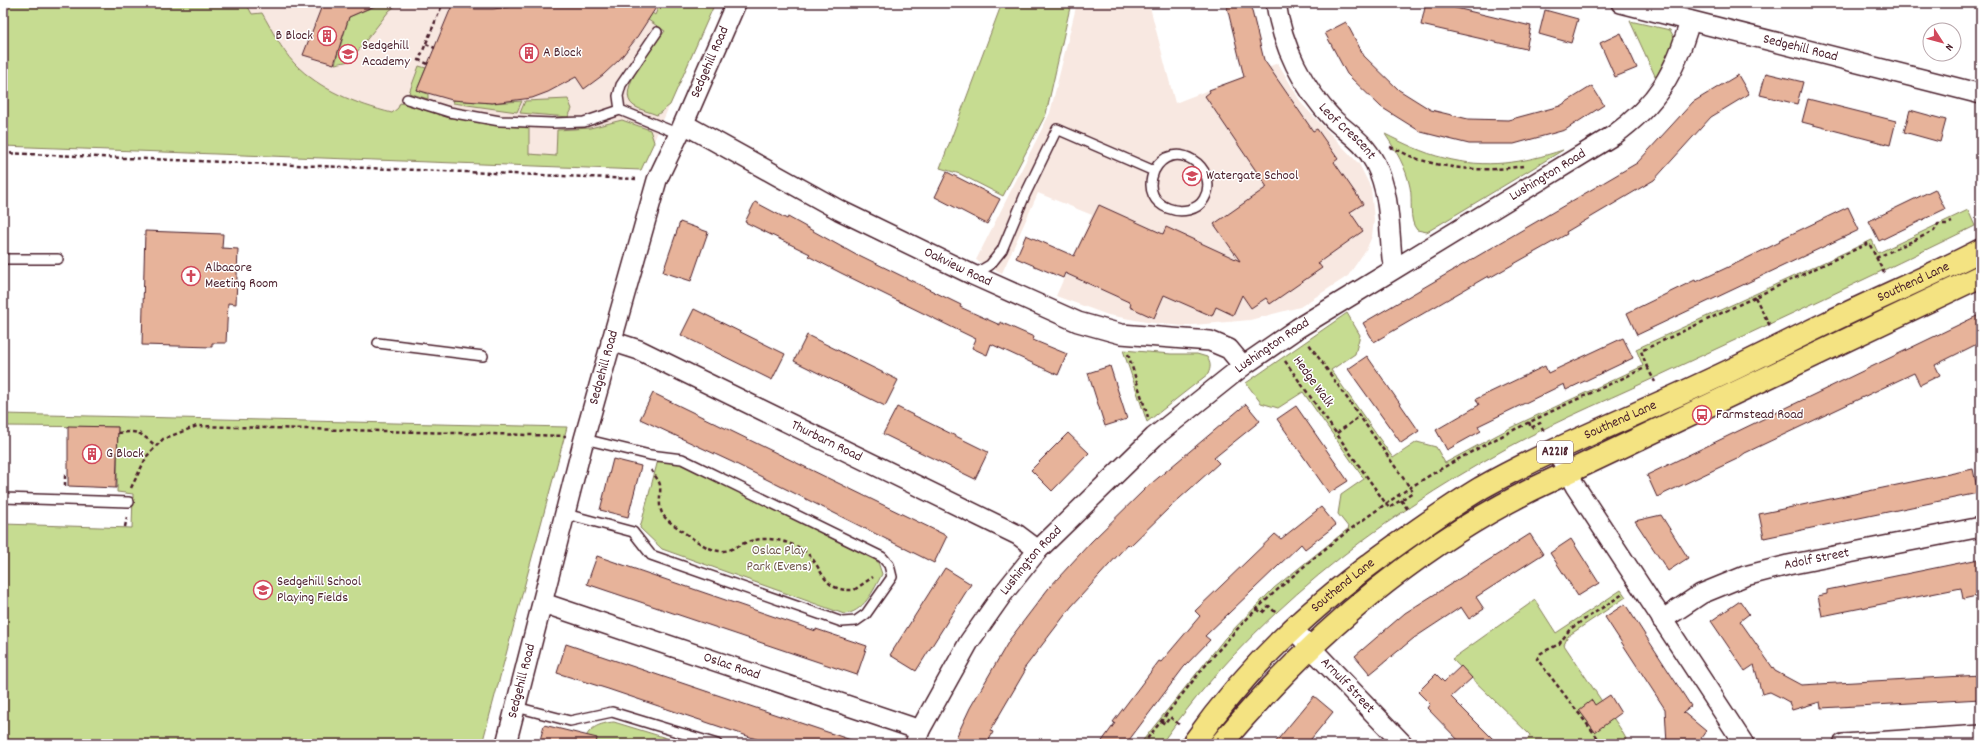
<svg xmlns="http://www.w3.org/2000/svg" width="1984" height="747" viewBox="0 0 1984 747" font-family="Dekko,sans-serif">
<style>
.built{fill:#f8e8e1}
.green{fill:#c6dc91;stroke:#887e5e}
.building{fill:#e7b39a;stroke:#4a1f2b}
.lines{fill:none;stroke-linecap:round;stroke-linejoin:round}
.lane-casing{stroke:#4a1f2b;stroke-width:12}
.street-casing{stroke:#4a1f2b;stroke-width:22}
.primary-casing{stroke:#4a1f2b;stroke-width:25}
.path{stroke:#4a1f2b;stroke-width:2.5;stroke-dasharray:4 3;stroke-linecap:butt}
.lane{stroke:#fff;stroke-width:9}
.street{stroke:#fff;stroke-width:19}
.primary{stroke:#f4e382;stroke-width:22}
.labels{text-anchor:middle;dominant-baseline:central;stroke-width:3;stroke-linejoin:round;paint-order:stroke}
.shield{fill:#fff;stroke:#80626b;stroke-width:1}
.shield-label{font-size:13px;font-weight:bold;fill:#4a1f2b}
.poi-label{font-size:14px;fill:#4a1f2b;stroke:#fff;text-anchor:start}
.street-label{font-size:14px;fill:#4a1f2b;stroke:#fff}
.park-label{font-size:14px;fill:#6f584a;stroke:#fff}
</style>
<rect width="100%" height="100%" fill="#fff"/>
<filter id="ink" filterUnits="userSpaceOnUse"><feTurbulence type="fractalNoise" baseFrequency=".025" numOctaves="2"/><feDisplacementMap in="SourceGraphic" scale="8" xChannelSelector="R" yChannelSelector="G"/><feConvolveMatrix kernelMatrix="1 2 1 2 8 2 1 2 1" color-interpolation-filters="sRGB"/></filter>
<g filter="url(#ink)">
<!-- built -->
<path class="built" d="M 3,3 L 715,3 L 641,170 L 3,146 Z
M 1077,3 L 1133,3 L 1150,7 L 1175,103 L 1278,63 L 1302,104 L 1359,164 L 1371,188 L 1374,220 L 1372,236 L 1367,248 L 1348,276 L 1300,307 L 1250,320 L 1182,326 L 1146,322 L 1108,315 L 1056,296 L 1092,215 L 1038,193 L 1002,273 L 976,260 L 1050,113 Z"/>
<!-- green -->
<path class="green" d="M 3,3 L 246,3 L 252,14 L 262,13 C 272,30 281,49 294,63 C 320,90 356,104 392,113 L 398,108 L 400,103 L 487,123 L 529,128 L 529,154 L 556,156 L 557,130 L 590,128 L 622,120 L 650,130 L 654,142 L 641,170 L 3,146 Z
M 382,3 L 399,3 L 389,11 L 350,61 L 335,64 L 349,17 Z
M 660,3 L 715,3 L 670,105 L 657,115 C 650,112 640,110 634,106 C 613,92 655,44 665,31 L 648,20 L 652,13 L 655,15 Z
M 1002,3 L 1071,3 L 1046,114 L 1003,196 L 960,174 L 940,168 Z
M 1630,21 L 1670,30 L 1675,39 L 1656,78 Z
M 419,66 L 426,68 L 417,90 L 428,94 L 428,99 L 409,93 Z
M 568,99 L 572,109 L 568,117 L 520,113 L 525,101 Z
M 452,100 L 492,103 L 522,101 L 517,112 L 453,103 Z
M 1385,134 C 1403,143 1423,153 1444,158 C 1486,169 1523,163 1563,150 L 1427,232 L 1417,230 C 1408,220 1413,200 1410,187 C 1406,167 1396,151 1385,134 Z
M 1968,210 L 1975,226 C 1875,275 1774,322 1673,369 C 1619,395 1562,418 1509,447 C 1374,521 1251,617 1161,744 L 1140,744 L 1225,638 L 1274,588 L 1349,528 L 1338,514 L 1341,495 L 1364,479 L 1303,392 L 1278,408 L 1261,403 L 1246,383 L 1347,313 L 1360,335 L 1355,354 L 1331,370 L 1393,458 L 1417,442 L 1436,447 L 1445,463 L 1512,427 L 1643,366 L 1636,349 L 1872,240 L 1878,253 Z
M 1123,350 L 1171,354 L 1197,354 L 1207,357 C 1211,364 1211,367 1208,374 L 1147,422 Z
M 3,414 L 567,427 L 482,744 L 3,744 L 3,524 L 132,528 L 133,494 L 117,492 L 118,427 L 3,426 Z
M 658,460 L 678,462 L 874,559 L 878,562 L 882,574 C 874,590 863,613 844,614 L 662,549 L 640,528 Z
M 1621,590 L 1626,597 L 1568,636 L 1564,645 L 1620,728 L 1629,744 L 1528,744 L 1526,742 L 1530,735 L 1452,659 L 1535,600 L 1556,633 Z
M 614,722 L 686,744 L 584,744 C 586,728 600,723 614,722 Z"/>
<!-- building -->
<path class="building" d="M 323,3 L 381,3 L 349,17 L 334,64 L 303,55 Z
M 453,3 L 475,9 L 493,9 L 509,7 L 517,3 L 659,3 L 635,40 L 620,59 L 603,75 L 584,89 L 576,77 L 548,92 L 532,98 L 492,103 L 452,100 L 417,90 Z
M 1226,3 L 1250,3 L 1264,60 L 1313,131 L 1317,129 L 1338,159 L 1334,162 L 1363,204 L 1350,212 L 1363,231 L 1318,263 L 1322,268 L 1270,304 L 1266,298 L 1251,308 L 1242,295 L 1233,315 L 1216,307 L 1212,316 L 1164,295 L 1154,318 L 1130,307 L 1131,303 L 1065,273 L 1063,278 L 1016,258 L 1026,235 L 1074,256 L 1099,205 L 1163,234 L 1166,227 L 1240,261 L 1214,224 L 1267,187 L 1205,96 L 1210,92 L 1209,90 L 1244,77 Z
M 1426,3 L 1435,3 L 1531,26 L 1526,49 L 1421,25 Z
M 1545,10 L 1578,19 L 1571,43 L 1539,34 Z
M 1346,22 L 1364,56 L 1399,90 L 1431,110 L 1468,119 L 1508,120 L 1560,106 L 1592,86 L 1604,105 L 1565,130 L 1514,144 L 1469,144 L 1421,132 L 1381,107 L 1347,74 L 1325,33 Z
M 1621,33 L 1637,68 L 1615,77 L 1600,43 Z
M 1766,73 L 1803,82 L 1797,104 L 1760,95 Z
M 1738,75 L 1749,94 L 1711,117 L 1654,180 L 1566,232 L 1567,234 L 1489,278 L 1488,276 L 1374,342 L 1363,323 L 1637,163 L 1693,102 Z
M 1808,99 L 1896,121 L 1890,145 L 1802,122 Z
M 1910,110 L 1946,120 L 1940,142 L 1904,132 Z
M 947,172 L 1000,199 L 987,224 L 935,197 Z
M 1935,189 L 1945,209 L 1879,241 L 1869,221 Z
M 755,202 L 787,219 L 788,217 L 858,256 L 859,255 L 961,305 L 960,307 L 1000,325 L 1000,322 L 1018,330 L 1034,337 L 1033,340 L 1067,354 L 1058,375 L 991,344 L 987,355 L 972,348 L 976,339 L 841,273 L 808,256 L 810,254 L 745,222 Z
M 1848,207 L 1859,230 L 1637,335 L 1627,313 L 1695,280 L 1696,282 L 1739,262 L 1780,242 L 1779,240 Z
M 680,222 L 708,232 L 691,281 L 663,272 Z
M 145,231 L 223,234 L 222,248 L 238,249 L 236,304 L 228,303 L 226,343 L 212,343 L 212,347 L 142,345 Z
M 694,309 L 785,354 L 772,380 L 681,335 Z
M 1981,314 L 1981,342 L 1935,365 L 1940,375 L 1920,385 L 1914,373 L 1745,453 L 1737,459 L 1657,497 L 1647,475 Z
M 807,335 L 898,380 L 885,406 L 794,361 Z
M 1623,338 L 1633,358 L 1566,390 L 1564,384 L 1478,426 L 1481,431 L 1447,450 L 1436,430 L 1479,405 L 1476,399 L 1545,366 L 1548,373 Z
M 1367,356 L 1419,431 L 1401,443 L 1348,369 Z
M 1110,366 L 1127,419 L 1105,426 L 1088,373 Z
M 653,393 L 947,536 L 934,563 L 732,462 L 640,419 Z
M 1246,404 L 1260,421 L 1214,458 L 1219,463 L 1170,507 L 1130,546 L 1128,544 L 1071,607 L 1023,670 L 1025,671 L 990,731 L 993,732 L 987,744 L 953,744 L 970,708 L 1010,639 L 1048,589 L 1091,542 L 1146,488 Z
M 1296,406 L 1348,481 L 1329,493 L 1277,419 Z
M 897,407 L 988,452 L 975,479 L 883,434 Z
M 68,426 L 118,427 L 116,488 L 68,486 Z
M 1068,433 L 1089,453 L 1052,491 L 1031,470 Z
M 613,459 L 641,466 L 628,517 L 600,510 Z
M 1973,469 L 1978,493 L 1764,538 L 1759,514 Z
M 1321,507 L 1336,525 L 1305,549 L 1301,544 L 1205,636 L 1210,640 L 1184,667 L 1126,744 L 1100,744 L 1115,723 L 1113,722 L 1159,661 L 1161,662 L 1200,616 L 1195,611 L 1275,534 L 1281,539 Z
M 1661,515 L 1688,558 L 1668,571 L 1635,521 Z
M 1530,534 L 1543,554 L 1476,597 L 1484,609 L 1469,619 L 1461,607 L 1414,638 L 1370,674 L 1355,656 L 1405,613 Z
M 1571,539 L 1599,583 L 1578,596 L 1550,553 Z
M 597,556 L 816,631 L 816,629 L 867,646 L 857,675 L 587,584 Z
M 1979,559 L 1981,595 L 1963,599 L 1961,588 L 1822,616 L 1818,596 L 1827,594 L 1827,590 Z
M 945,568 L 971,584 L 916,671 L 890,655 Z
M 1740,601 L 1749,614 L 1740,621 L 1775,671 L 1801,685 L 1981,675 L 1981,699 L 1821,708 L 1820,702 L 1792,710 L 1789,702 L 1780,697 L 1770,692 L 1762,694 L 1754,665 L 1745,671 L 1711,621 Z
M 1625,604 L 1691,706 L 1683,712 L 1706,731 L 1701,738 L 1701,744 L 1667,744 L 1665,709 L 1605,617 Z
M 566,644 L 854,741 L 853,744 L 771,744 L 608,689 L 557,673 Z
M 1461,666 L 1472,678 L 1451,697 L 1498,744 L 1462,744 L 1427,708 L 1430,704 L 1418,692 L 1436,674 L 1444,682 Z
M 1610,695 L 1621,713 L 1595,732 L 1579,710 L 1592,700 L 1595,705 Z
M 1314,696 L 1333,712 L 1307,744 L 1274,744 Z
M 544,725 L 597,738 L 596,744 L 539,744 Z"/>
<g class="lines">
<!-- lane casing -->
<g class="lane-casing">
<path id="lane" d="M 407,99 L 449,112 L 500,121 L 552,123 L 584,122 L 620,110 L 618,96 L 621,85 L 657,32
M 620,110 L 679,134
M 3,259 L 58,259
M 973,275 L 990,265 L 1002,250 L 1025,195 L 1057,129 L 1154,171 C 1138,210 1191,222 1204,199 C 1222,168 1172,135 1154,171
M 378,343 L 483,356
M 3,498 L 129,502
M 566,514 L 633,532 L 651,555 L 842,622 L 856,621 L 866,614 L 892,577 L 889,565 L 882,557 L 682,459 L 650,455 L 584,439
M 516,707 L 570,721 L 612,712 L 717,744"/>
</g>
<!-- street casing -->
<g class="street-casing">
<g id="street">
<path id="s1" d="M 1276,3 C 1282,46 1303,88 1333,119 C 1349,134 1364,142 1375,163 C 1390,192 1389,227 1392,258 L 1396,266"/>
<path id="s2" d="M 1621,3 L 1981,94"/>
<path id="s3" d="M 684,124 L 839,210 L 973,275 L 1078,322 L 1121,334 L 1210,341 L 1229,349 L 1243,366"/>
<path id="s4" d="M 611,341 L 639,350 L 1018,535 L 1038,550"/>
<path d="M 1557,451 L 1575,486 L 1744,744"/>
<path id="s5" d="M 543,603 L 920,730"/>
<path id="s6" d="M 1662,620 L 1701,594 L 1745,576 L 1788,565 L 1981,527"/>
<path id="s7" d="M 1292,628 L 1403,744"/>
<path id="s8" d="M 506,744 L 584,439 L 657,180 L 679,134 L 736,3"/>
<path id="s9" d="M 915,744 L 920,730 L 969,642 L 1002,595 L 1038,550 L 1154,437 L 1243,366 L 1298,328 L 1614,135 C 1658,103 1675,73 1690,21"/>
<path d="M 1843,744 L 1981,735"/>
</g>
</g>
<!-- primary casing -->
<g class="primary-casing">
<g id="primary">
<path id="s10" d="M 1193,744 C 1250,663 1314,604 1395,546 C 1423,526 1451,506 1481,488 C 1554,447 1632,417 1708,381 C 1748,363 1787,342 1827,323 C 1878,298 1931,276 1981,250"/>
<path d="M 1221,744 C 1309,639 1410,550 1533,489 L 1981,276"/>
</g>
</g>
<!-- path -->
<path class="path" d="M 512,3 L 513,5
M 426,44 L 435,48
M 428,64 L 419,60 L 443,3
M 1390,147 C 1399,150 1407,155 1415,158 C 1450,170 1487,172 1523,166
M 3,153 L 636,179
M 1876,258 L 1934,231 L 1938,224 L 1947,224 L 1952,222
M 1755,297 L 1771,328
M 1128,354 L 1148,417
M 1285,361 L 1389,508 L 1413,492 L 1309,344
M 1647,367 L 1655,382
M 1529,422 L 1531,428 L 1540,423 L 1544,432
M 118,433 C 139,430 140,433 156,446
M 1337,433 L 1360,416
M 651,470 C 654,475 659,480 660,485 C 661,494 658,505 662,513 C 666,521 675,525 682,531 C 692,538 706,549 719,551 C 727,552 735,548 742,544 C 761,536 779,538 798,547 C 826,561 816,592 854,590 L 873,577
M 65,486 L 65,476 L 68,476
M 131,488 L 147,456 L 163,439 L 197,426 L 566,436
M 1401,500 L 1409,511
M 125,527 L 127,517
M 1257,609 L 1262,613 L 1269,606 L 1277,614
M 1161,721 L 1165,724 L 1170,717 L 1181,726
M 1143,744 C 1179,699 1218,646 1259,607 C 1312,556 1382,502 1446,466 C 1511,429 1580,398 1647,367 L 1641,351 L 1869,243 L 1884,273
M 1600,744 L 1597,737 L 1537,659 L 1541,653 L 1559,644 L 1570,629 L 1623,594"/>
<!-- lane -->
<use href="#lane" class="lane"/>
<!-- street -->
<use href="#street" class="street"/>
<!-- primary -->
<use href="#primary" class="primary"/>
</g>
</g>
<!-- icons -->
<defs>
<g id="building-ring" transform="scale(1)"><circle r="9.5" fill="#fff" stroke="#d1495b" stroke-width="1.5"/><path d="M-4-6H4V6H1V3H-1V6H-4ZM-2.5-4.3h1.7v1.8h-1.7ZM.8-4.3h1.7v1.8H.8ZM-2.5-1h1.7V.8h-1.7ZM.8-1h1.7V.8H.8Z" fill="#d1495b"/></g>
<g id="school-ring" transform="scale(1)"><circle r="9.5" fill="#fff" stroke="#d1495b" stroke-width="1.5"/><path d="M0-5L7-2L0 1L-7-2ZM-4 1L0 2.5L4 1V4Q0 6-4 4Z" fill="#d1495b"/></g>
<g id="church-ring" transform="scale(1)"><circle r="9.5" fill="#fff" stroke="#d1495b" stroke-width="1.5"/><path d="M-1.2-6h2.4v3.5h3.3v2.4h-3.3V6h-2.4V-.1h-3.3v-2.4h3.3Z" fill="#d1495b"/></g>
<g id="bus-ring" transform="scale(1)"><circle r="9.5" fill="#fff" stroke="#d1495b" stroke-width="1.5"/><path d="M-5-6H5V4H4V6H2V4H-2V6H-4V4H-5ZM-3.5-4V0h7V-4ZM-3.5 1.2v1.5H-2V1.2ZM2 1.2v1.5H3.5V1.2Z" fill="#d1495b"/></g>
</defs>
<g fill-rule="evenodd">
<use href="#building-ring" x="327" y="36"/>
<use href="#building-ring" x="529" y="53"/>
<use href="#school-ring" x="348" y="54"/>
<use href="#school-ring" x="1192" y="176"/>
<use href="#church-ring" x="191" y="276"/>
<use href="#bus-ring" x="1702" y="415"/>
<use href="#building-ring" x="92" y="454"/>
<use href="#school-ring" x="263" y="590"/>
</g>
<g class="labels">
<!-- shield labels -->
<rect class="shield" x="1537" y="441" width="36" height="22" rx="3"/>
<g class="shield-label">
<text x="1555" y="452">A2218</text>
</g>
<!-- poi labels -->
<g class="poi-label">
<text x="313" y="36" text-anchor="end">B Block</text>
<text x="362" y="46">Sedgehill<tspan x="362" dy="16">Academy</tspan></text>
<text x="543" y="53">A Block</text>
<text x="1206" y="176">Watergate School</text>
<text x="205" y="268">Albacore<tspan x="205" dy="16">Meeting Room</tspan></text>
<text x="1716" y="415">Farmstead Road</text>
<text x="106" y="454">G Block</text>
<text x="277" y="582">Sedgehill School<tspan x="277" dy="16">Playing Fields</tspan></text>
</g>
<!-- street labels -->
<g class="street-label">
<text stroke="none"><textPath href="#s2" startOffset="185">Sedgehill Road</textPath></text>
<text stroke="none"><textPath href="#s8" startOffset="713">Sedgehill Road</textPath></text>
<text stroke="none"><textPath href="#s1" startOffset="150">Leof Crescent</textPath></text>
<text stroke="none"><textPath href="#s9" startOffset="866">Lushington Road</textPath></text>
<text stroke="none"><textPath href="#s3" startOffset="309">Oakview Road</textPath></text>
<text stroke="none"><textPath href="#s10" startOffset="867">Southend Lane</textPath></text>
<text stroke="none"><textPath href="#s9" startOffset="542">Lushington Road</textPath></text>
<text stroke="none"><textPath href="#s8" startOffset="389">Sedgehill Road</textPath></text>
<text transform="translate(1313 382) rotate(54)">Hedge Walk</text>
<text stroke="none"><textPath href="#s10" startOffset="543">Southend Lane</textPath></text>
<text stroke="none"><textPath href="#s4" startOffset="238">Thurbarn Road</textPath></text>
<text stroke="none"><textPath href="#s6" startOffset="168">Adolf Street</textPath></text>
<text stroke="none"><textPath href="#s9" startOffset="218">Lushington Road</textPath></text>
<text stroke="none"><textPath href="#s10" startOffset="219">Southend Lane</textPath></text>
<text stroke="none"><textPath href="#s5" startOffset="199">Oslac Road</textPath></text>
<text stroke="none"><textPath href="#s8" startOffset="65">Sedgehill Road</textPath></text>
<text stroke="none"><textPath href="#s7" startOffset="80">Arnulf Street</textPath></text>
</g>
<!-- park labels -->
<g class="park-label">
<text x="779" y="551">Oslac Play<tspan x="779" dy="16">Park (Evens)</tspan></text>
</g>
</g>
<!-- margin -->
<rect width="1984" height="747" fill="none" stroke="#fff" stroke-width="16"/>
<rect x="8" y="8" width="1968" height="731" fill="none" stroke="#4a1f2b" stroke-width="1.5" filter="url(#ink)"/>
<!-- north arrow -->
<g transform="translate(1942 42) rotate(126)"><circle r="19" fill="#ffffff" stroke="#b7a5aa"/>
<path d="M0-3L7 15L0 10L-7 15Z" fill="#d1495b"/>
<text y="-6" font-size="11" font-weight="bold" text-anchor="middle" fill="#4a1f2b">N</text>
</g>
</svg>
